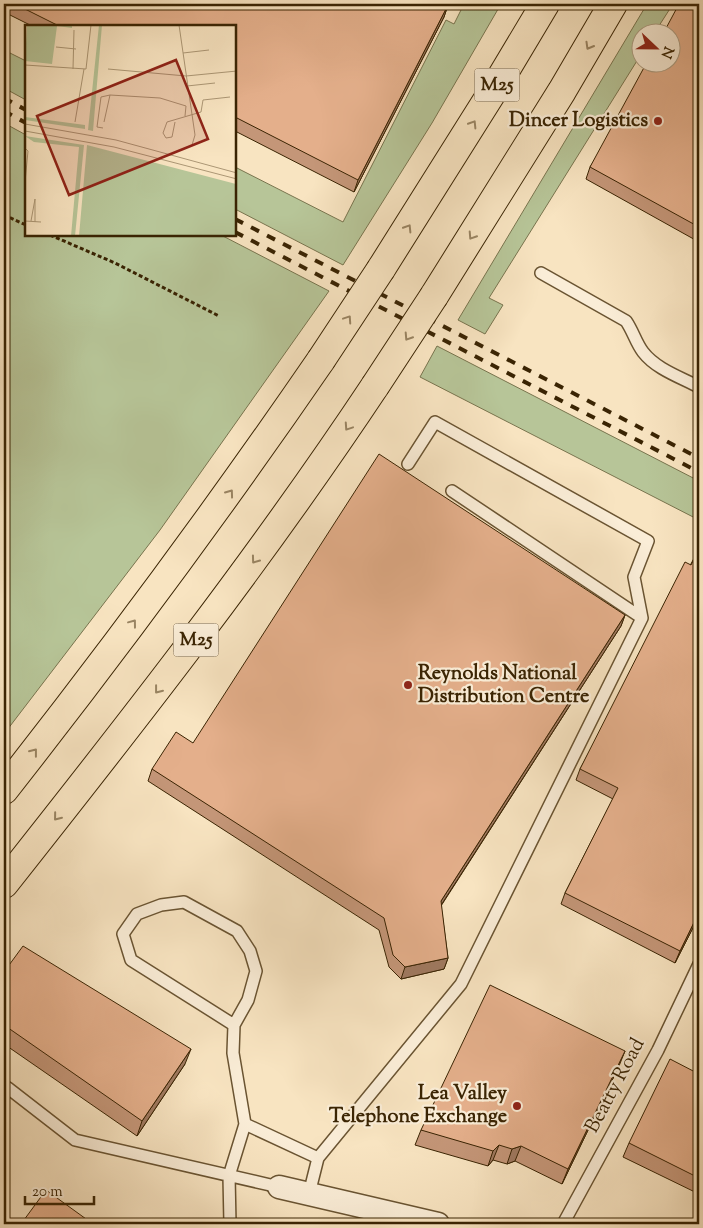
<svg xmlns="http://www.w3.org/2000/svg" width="703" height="1228" viewBox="0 0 703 1228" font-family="'Sorts Mill Goudy',serif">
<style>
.green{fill:#b7c598;stroke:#78744e}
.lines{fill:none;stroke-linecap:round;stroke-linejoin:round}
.lane-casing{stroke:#6a5432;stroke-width:14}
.street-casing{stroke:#6a5432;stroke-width:25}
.highway-casing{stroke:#3a2403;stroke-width:30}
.path{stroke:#3a2403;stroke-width:3;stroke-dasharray:4 2.5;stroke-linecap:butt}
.lane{stroke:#faedd7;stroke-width:11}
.street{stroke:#faedd7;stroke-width:22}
.highway{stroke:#f8e4c1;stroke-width:28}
.rail{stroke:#3a2403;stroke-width:4;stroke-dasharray:9 9;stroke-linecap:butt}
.highway-bridge-casing{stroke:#3a2403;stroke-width:30;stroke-linecap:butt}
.highway-bridge{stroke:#f8e4c1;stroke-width:28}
.wall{fill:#c49678;stroke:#3a2403}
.shaded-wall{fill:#a07a61;stroke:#3a2403}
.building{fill:#e4af8b;stroke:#3a2403}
.oneway{stroke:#998462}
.poi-dot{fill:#8f2418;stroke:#faedd7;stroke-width:2}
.labels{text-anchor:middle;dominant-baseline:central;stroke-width:4.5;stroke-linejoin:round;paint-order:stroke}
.shield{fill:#faedd7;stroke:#746043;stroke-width:1}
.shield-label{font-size:19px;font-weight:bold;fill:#3a2403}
.poi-label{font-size:20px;font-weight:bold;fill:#3a2403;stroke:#faedd7;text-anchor:end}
.street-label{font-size:20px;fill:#3a2403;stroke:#faedd7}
.inset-road{fill:none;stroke:#ac9775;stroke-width:1}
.view{fill:#8f2418;fill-opacity:0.15;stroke:#8f2418;stroke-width:2.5}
.inset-edge{fill:none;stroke:#3a2403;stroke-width:2.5}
</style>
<rect width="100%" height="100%" fill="#f8e4c1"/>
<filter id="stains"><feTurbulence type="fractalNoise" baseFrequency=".004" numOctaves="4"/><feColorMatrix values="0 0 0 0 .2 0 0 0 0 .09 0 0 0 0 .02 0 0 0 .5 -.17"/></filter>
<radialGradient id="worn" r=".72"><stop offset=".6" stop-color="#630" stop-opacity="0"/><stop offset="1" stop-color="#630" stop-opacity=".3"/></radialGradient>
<!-- green -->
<path class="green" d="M 464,4 L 501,4 L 432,123 L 343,265 L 235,209 L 235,167 L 343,222 L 446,20 L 454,24 Z
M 647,4 L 673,4 L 655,32 L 640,32 L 640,56 L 489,298 L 503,305 L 485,334 L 458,320 Z
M 4,50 L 26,61 L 26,100 L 4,88 Z
M 4,123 L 26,135 L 26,235 L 221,235 L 329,291 L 160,530 L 4,734 Z
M 437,346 L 699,481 L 699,520 L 420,377 Z"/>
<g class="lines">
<!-- lane casing -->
<g class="lane-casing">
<path id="lane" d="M 541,273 L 626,321 C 633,331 636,343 643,352 C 656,369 680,377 699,387
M 452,491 L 642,618
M 8,1088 L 75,1140 L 279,1187
M 245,1124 L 318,1158 L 461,984 L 642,618 L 634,577 L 648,541 L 435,422 L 408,464
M 309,1194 L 318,1158
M 230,1224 L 229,1176 L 245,1124 L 233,1053 L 234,1025 L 248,1000 L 256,971 L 250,951 L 237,931 L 184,902 L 161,905 L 137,914 L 123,934 L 131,960 L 234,1025
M 563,1224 L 658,1050 L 699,964"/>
</g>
<!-- street casing -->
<g class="street-casing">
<path id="street" d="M 279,1187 L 438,1224"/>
</g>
<!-- highway casing -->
<g class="highway-casing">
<path id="highway" d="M 381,269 L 493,91 L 545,4
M 434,296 L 562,91 L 613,4
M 4,790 C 114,650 220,507 321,360
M 4,884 C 133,721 260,559 375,386"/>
</g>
<!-- path -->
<path class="path" d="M 4,215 L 26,225
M 50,235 L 115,263 L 219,316"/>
<!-- lane -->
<use href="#lane" class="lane"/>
<!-- street -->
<use href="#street" class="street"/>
<!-- highway -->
<use href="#highway" class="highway"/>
<!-- rail -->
<path class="rail" d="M 4,98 L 26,110
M 4,111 L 26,123
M 235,219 L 699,458
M 235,232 L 699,472"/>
<!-- highway-bridge casing -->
<g class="highway-bridge-casing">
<path id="highway-bridge" d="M 321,360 L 381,269
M 375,386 L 434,296"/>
</g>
<!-- highway-bridge -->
<use href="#highway-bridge" class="highway-bridge"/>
</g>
<!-- wall -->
<path class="wall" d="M 4,4 L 445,4 L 448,5 L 444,17 L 354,192 L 235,131 L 235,26 L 32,26 L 4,12 Z
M 699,4 L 699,242 L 586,179 L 590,167 Z
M 699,549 L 699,916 L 675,963 L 561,904 L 565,893 L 613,799 L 576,780 L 580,769 Z
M 625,615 L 621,626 L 441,906 L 448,958 L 444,969 L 401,979 L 389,967 L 379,930 L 148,781 L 152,769 Z
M 4,972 L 185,1064 L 137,1136 L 4,1044 Z
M 619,1066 L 562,1184 L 515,1161 L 507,1164 L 493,1160 L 488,1166 L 415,1145 L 421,1130 Z
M 699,1074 L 699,1194 L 623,1157 L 629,1143 Z"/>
<!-- shaded-wall -->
<path class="shaded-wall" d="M 448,5 L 444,17 L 354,192 L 358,180 Z
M 625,615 L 621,626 L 436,913 L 441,901 Z
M 699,912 L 699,916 L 675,963 L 680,951 Z
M 448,958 L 444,969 L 401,979 L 405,967 Z
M 191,1049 L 185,1064 L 137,1136 L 142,1121 Z
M 625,1051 L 619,1066 L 562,1184 L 568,1169 Z
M 499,1145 L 493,1160 L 488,1166 L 493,1151 Z
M 521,1146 L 515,1161 L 507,1164 L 512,1149 Z"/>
<!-- building -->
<path class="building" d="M 15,4 L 445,4 L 448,5 L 358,180 L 235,117 L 235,26 L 59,26 Z
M 679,4 L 699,4 L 699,227 L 590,167 L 647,62 L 670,62 L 670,32 L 664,32 Z
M 379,454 L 625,615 L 441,901 L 448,958 L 405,967 L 393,955 L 384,918 L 152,769 L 176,732 L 193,743 Z
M 699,549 L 699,912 L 680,951 L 565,893 L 618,788 L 580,769 L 685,562 L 691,565 Z
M 23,946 L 191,1049 L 142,1121 L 4,1025 L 4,972 Z
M 490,985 L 625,1051 L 568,1169 L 521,1146 L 512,1149 L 499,1145 L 493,1151 L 421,1130 Z
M 670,1059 L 699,1074 L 699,1178 L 629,1143 Z
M 46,1190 L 93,1224 L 21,1224 Z"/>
<!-- one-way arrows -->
<defs><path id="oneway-chevron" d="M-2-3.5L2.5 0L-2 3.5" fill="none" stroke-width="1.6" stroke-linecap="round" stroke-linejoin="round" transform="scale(1.25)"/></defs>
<g class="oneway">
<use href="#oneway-chevron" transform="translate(589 46) rotate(120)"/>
<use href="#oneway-chevron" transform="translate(473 124) rotate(-58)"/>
<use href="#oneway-chevron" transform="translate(408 228) rotate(-58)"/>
<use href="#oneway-chevron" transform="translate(472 236) rotate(123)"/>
<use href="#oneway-chevron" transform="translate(348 319) rotate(-56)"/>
<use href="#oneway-chevron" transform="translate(408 337) rotate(123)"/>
<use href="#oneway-chevron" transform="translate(348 427) rotate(124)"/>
<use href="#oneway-chevron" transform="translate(230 493) rotate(-54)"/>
<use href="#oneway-chevron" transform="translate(255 560) rotate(126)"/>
<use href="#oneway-chevron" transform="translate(133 623) rotate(-53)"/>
<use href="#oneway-chevron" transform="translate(158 690) rotate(128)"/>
<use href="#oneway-chevron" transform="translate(34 752) rotate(-52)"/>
<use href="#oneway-chevron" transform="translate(57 817) rotate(129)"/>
</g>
<!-- markers -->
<g class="poi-dot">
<circle cx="658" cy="121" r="5"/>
<circle cx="408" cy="685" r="5"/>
<circle cx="517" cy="1106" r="5"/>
</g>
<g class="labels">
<!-- shield labels -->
<g class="shield">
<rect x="474.5" y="68.5" width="45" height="33" rx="4"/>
<rect x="173.5" y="623.5" width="45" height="33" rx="4"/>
</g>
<g class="shield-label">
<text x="497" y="85">M25</text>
<text x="196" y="640">M25</text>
</g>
<!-- poi labels -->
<g class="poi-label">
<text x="648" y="121">Dincer Logistics</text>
<text x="418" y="674" text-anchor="start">Reynolds National<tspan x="418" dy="23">Distribution Centre</tspan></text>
<text x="507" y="1094">Lea Valley<tspan x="507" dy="23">Telephone Exchange</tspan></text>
</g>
<!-- street labels -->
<g class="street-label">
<text transform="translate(616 1086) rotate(-62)">Beatty Road</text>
</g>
</g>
<!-- overview -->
<g transform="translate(25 25)">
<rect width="211" height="211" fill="#f8e4c1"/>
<path d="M 2,0 L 47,0 L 47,3 L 32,1 L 27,39 L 0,36 ZM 74,0 L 77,0 L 68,106 L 63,105 ZM 0,92 L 60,100 L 60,104 L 0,95 ZM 0,111 L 59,120 L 50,211 L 46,211 L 54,122 L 9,117 ZM 62,120 L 211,159 L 211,211 L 54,211 Z" fill="#b7c598"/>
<path class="inset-road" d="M 114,0 L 145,0M 154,0 L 170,110 L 167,120M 31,22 L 51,24M 158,28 L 184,25M 0,40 L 61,44 L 66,0M 48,44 L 49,5M 83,44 L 161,51 L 212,46M 162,61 L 190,58M 50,97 L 59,44M 79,97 L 85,70M 150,97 L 147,112 L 141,113 L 138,108 L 142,97 L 176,87 L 178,75 L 205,72M 0,99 L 91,115 L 212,148M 78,103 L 72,102 L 76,72 L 85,70 L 135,73 L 161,81 L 160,91M 0,106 L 89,122 L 212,154M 0,123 L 3,126 L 0,157M 0,196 L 16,197M 6,196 L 10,174 L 10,197"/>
<path class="view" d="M 151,35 L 183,114 L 44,170 L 12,91 Z"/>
<rect width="211" height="211" class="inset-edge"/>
</g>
<!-- margin -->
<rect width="703" height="1228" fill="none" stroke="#f8e4c1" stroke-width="20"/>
<rect x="5" y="5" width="693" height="1218" fill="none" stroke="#3a2403" stroke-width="2.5"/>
<rect x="10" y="10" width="683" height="1208" fill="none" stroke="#3a2403"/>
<!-- north arrow -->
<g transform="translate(656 48) rotate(112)"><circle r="24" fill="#faedd7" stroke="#ad9d82"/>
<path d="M0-4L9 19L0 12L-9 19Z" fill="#8f2418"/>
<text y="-8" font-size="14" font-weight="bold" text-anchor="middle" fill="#3a2403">N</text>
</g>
<!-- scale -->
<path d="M25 1196v8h69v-8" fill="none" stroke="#3a2403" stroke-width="2.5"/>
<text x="32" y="1196" font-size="15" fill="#3a2403" stroke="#faedd7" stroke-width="4" paint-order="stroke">20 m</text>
<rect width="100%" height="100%" filter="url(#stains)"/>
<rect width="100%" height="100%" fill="url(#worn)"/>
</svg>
